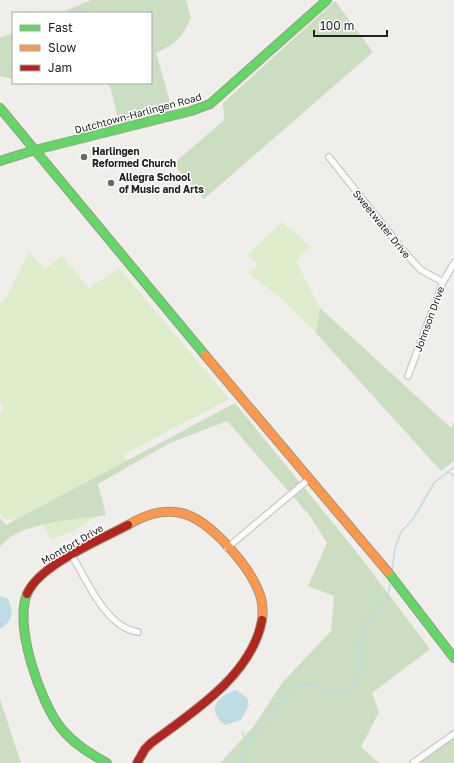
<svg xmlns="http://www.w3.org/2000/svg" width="454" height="763" viewBox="0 0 454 763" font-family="'Golos Text',sans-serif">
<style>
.grass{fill:#ddeccb}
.forest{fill:#cbdec1}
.water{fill:#bfdbe3}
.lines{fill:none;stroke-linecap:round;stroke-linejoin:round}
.stream{stroke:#bfdbe3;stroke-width:1.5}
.street-casing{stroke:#c9c8c7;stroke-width:8}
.fast-casing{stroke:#999a82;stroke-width:10}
.slow-casing{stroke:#999a82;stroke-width:10}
.jam-casing{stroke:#999a82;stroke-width:10}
.street{stroke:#fdfcfc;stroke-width:5.5}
.fast{stroke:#63d668;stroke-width:8}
.slow{stroke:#ff974d;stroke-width:8}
.jam{stroke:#b3261e;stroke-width:8}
.poi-dot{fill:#6a6968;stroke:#fff;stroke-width:1.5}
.labels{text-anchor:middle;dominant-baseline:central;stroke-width:3;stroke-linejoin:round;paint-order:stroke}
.street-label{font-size:10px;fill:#222;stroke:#fff}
.poi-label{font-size:10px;font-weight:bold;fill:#222;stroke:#fff;text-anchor:start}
</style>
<rect width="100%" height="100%" fill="#f0eeeb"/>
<!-- grass -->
<path class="grass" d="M 282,222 L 310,246 L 296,261 L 320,308 L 316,333 L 282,299 L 248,273 L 258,265 L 248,254 Z
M 29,252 L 45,269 L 62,256 L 89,288 L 119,268 L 229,399 L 125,454 L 124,466 L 92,485 L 100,514 L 72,532 L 51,539 L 42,521 L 29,517 L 6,520 L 0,513 L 0,415 L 4,406 L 0,403 L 0,303 L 6,299 Z"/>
<!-- forest -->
<path class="forest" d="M 91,0 L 186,0 L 191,18 C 180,40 178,42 156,53 L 173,112 L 119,124 L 111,89 L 106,83 L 151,83 L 151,13 L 60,13 Z
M 335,1 L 373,52 L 204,199 L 173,164 L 224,120 L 223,103 Z
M 13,33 L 13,79 L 0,76 L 0,38 Z
M 320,308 L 451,428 L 454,422 L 454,461 L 441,471 L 316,333 Z
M 235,403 L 355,550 L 430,649 L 372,693 L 379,712 L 361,747 L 379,763 L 220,763 L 254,726 L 282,683 L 331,631 L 334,596 L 308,586 L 327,543 L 310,516 L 227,421 L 170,443 L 98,484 L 106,515 C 77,519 18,522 0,547 L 0,518 L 6,525 Z
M 0,699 L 21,763 L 0,763 Z
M 454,737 L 454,763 L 417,763 Z"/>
<!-- water -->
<path class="water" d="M 0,596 L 7,598 C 15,611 13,621 0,629 Z
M 236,690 L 247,698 L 249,705 L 241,720 L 225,725 C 206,710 216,697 236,690 Z"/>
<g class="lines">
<!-- stream -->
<path class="stream" d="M 449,472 L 454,476
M 392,570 L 395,548 L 401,532 L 413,519 L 434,483 L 454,467
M 243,732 L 244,739 L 249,746
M 240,763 C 245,749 256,732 266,721 C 268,718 272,717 275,713 C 281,704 285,686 299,684 C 319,682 331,703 351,687 C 372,669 352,646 364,627 C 374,609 388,609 390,584"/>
<!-- street casing -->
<g class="street-casing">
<path id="street" d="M 329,157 L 407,255 L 421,270 L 443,282
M 408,376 L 443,282 L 454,263
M 227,548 L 309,479
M 72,556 C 87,580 106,628 138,632
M 413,763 L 454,734"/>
</g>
<!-- fast casing -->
<g class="fast-casing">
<path id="fast" d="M 0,108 L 205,355
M 0,161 L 35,150 L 191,111 L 210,104 L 327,0
M 388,572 L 454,658
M 27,594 C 14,626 40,702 61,728 C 74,744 89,753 107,763"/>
</g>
<!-- slow casing -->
<g class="slow-casing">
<path id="slow" d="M 205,355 L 388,572
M 128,525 C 145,515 161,509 181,513 C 210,519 251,568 260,595 C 263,603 263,611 262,620"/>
</g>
<!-- jam casing -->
<g class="jam-casing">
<path id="jam" d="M 27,594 C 39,565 100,540 128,525
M 137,763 L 145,749 L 151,743 C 193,712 252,675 262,620"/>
</g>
<!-- street -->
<use href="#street" class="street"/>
<!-- fast -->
<use href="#fast" class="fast"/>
<!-- slow -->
<use href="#slow" class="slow"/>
<!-- jam -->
<use href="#jam" class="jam"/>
</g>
<!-- markers -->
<g class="poi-dot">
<circle cx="84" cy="157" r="4"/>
<circle cx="111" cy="183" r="4"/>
</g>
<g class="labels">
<!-- street labels -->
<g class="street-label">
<text transform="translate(138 113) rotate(-15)">Dutchtown-Harlingen Road</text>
<text transform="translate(382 224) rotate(51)">Sweetwater Drive</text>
<text transform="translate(429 319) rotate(-70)">Johnson Drive</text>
<text transform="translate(72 544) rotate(-30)">Montfort Drive</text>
</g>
<!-- poi labels -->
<g class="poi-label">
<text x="92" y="151">Harlingen<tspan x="92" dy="12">Reformed Church</tspan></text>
<text x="119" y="177">Allegra School<tspan x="119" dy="12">of Music and Arts</tspan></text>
</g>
</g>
<!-- legend -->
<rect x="12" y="12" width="140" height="72" fill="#ffffff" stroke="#a7a7a7"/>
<rect x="20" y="25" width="20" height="6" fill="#63d668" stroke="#a7a7a7"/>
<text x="48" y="32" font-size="12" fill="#222222">Fast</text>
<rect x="20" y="45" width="20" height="6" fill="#ff974d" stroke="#a7a7a7"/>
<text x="48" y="52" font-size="12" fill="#222222">Slow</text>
<rect x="20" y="65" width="20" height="6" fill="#b3261e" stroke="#a7a7a7"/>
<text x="48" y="72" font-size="12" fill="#222222">Jam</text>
<!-- scale -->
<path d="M314 30v6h73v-6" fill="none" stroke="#222222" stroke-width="2"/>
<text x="320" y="30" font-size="12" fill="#222222" stroke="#ffffff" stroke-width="3" paint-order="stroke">100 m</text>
</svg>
